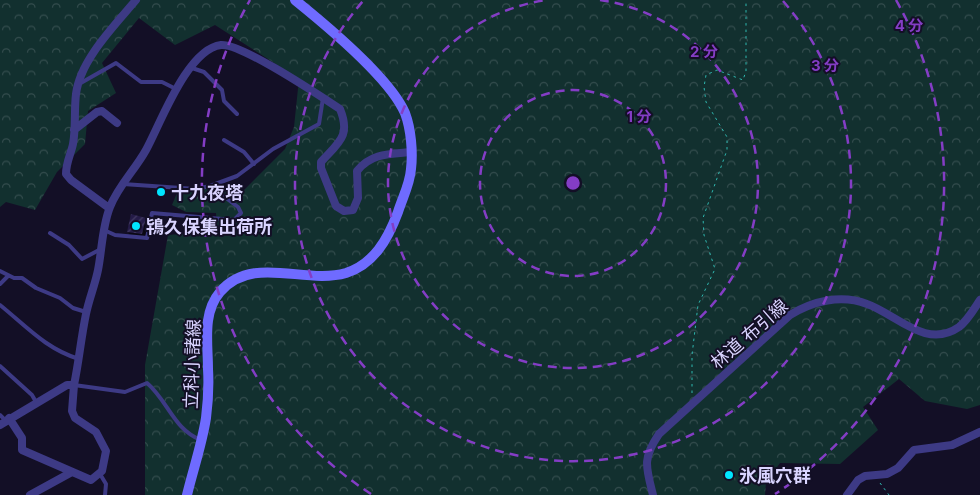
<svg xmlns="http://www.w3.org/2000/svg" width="980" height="495" viewBox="0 0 980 495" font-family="Inter,'Noto Sans JP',sans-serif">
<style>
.forest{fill:url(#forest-crowns)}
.shadow{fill:#0007}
.building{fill:url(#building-hatch)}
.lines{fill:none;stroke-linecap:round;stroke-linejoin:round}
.path{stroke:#2fb8b0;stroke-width:1;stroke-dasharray:2.5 4;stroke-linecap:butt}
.lane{stroke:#3d3a85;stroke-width:4}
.street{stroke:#3d3a85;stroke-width:8}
.secondary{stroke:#6f6bff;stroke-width:10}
.ring{fill:none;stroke:#843dc5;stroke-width:2.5;stroke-dasharray:9 6}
.poi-dot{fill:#00e5ff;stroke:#130f26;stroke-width:2}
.labels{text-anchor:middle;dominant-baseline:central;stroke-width:4;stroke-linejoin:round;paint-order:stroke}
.poi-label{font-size:18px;font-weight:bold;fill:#d9d4ff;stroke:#130f26;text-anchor:start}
.street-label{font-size:18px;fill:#d9d4ff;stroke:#130f26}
.centre{fill:#843dc5;stroke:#130f26;stroke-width:2.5}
.ring-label{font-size:15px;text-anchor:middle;font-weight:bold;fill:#843dc5;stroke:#130f26;stroke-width:4;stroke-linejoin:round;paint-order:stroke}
</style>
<defs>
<pattern id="forest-crowns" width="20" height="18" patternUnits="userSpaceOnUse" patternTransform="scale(1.25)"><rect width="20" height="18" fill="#12302f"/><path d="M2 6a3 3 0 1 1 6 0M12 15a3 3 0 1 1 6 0" fill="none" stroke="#344d4e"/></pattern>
<pattern id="building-hatch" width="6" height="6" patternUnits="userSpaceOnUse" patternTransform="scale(1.25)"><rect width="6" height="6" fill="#241b47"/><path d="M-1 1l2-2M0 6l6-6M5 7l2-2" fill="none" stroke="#433b63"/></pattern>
</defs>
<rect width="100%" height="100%" fill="#130f26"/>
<!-- forest -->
<path class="forest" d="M 0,0 L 980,0 L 980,405 L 967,409 L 925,401 L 899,379 L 863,407 L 878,430 L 840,464 L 780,463 L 766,482 L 765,495 L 145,495 L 145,365 L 168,235 L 217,231 L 216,213 L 186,212 L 172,205 L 177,193 L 225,186 L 243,191 L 285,149 L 294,127 L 299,79 L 215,25 L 175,45 L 139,18 L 102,63 L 116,93 L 88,111 L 85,144 L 57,172 L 35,210 L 6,202 L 0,207 Z"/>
<!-- shadow -->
<path class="shadow" d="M 132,216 L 145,220 L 148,225 L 145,239 L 131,238 L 128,232 Z"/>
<!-- building -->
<path class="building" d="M 131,214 L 146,218 L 142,234 L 127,232 Z"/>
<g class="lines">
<!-- path -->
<path class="path" d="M 692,393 L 692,355 L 698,305 L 715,269 L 704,235 L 703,218 L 727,150 L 727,137 L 706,102 L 704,87 L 706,75 L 717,70 L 743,80 L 746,71 L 746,0
M 880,483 L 889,495"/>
<!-- lane -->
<path class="lane" d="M 192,68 L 204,72 L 222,90 L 224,101 L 237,114
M 79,84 L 116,63 L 141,82 L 162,82 L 176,89
M 224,140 L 244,152 L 254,164
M 123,184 L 196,189 L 210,186 L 237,176 L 273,149 L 319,124 L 323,98
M 104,230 L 115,235 L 147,238 L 152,213 L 234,220 L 241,213 L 238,207 L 210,186
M 50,233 L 69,245 L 82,259 L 101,249
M 0,271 L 14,278 L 22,278 L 36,288 L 60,298 L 73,308 L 86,312
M 0,284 L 8,276
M 0,305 C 26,326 46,349 79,359
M 0,366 L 32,395 L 36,402
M 74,385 L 125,392 L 147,383 C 168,401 174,430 201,440
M 0,415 L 6,421
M 100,474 L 106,484 L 105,495"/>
<!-- street -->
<path class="street" d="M 74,130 L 97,112 L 102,111 L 117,123
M 109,208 L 71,180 L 66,174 C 66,162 71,154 73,144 C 76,128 74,110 76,94 C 80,60 115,25 136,0
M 9,418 L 22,438 L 22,450 L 91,480 L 102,471 L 106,451 L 96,432 L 75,418 L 72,411 L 74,385
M 0,425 L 67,385 L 74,385 C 79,361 81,338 86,314 C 89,299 95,285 98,270 C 102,250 102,227 110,207 C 118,186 135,170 146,150 C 160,125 187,49 221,45 C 241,43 320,96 340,109 C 351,136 339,142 321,162 L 321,168 L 336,206 L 344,211 L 353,210 L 358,198 L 357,171 C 371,153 390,154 411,152
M 30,495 L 72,472
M 653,495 C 646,467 642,459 659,434 L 790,315 C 813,301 841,294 867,304 C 896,314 926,350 959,327 C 968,320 974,309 980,300
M 847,495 L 858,480 L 865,476 L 887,474 L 898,468 L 914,450 L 952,445 L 980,432"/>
<!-- secondary -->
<path class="secondary" d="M 187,495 C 193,470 202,444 206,418 C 208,402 209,385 208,369 C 208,343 202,313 220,292 C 252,254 305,285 346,273 C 374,264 388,239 398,212 C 402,199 410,184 411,169 C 413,152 411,129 405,113 C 390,78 326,25 295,0"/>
</g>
<!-- distance rings -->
<g class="ring">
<circle cx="573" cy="183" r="93"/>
<path d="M600 0A185 185 0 1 1 546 0"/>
<path d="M783 1A278 278 0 1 1 363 1"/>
<path d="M371 494A371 371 0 0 1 250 0M896 0A371 371 0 0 1 775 494"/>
</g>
<!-- markers -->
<g class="poi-dot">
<circle cx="161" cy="192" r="5"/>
<circle cx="136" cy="226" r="5"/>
<circle cx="729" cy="475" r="5"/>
</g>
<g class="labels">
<!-- poi labels -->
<g class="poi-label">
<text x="171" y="192">十九夜塔</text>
<text x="146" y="226">鴇久保集出荷所</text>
<text x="739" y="475">氷風穴群</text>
</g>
<!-- street labels -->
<g class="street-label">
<text transform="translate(749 334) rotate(-41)">林道 布引線</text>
<text transform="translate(192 364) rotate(-88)">立科小諸線</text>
</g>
</g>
<circle cx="573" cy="183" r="8" class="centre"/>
<g class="ring-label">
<text x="909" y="31">4 分</text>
<text x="704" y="57">2 分</text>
<text x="825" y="71">3 分</text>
<text x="639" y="122">1 分</text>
</g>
</svg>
